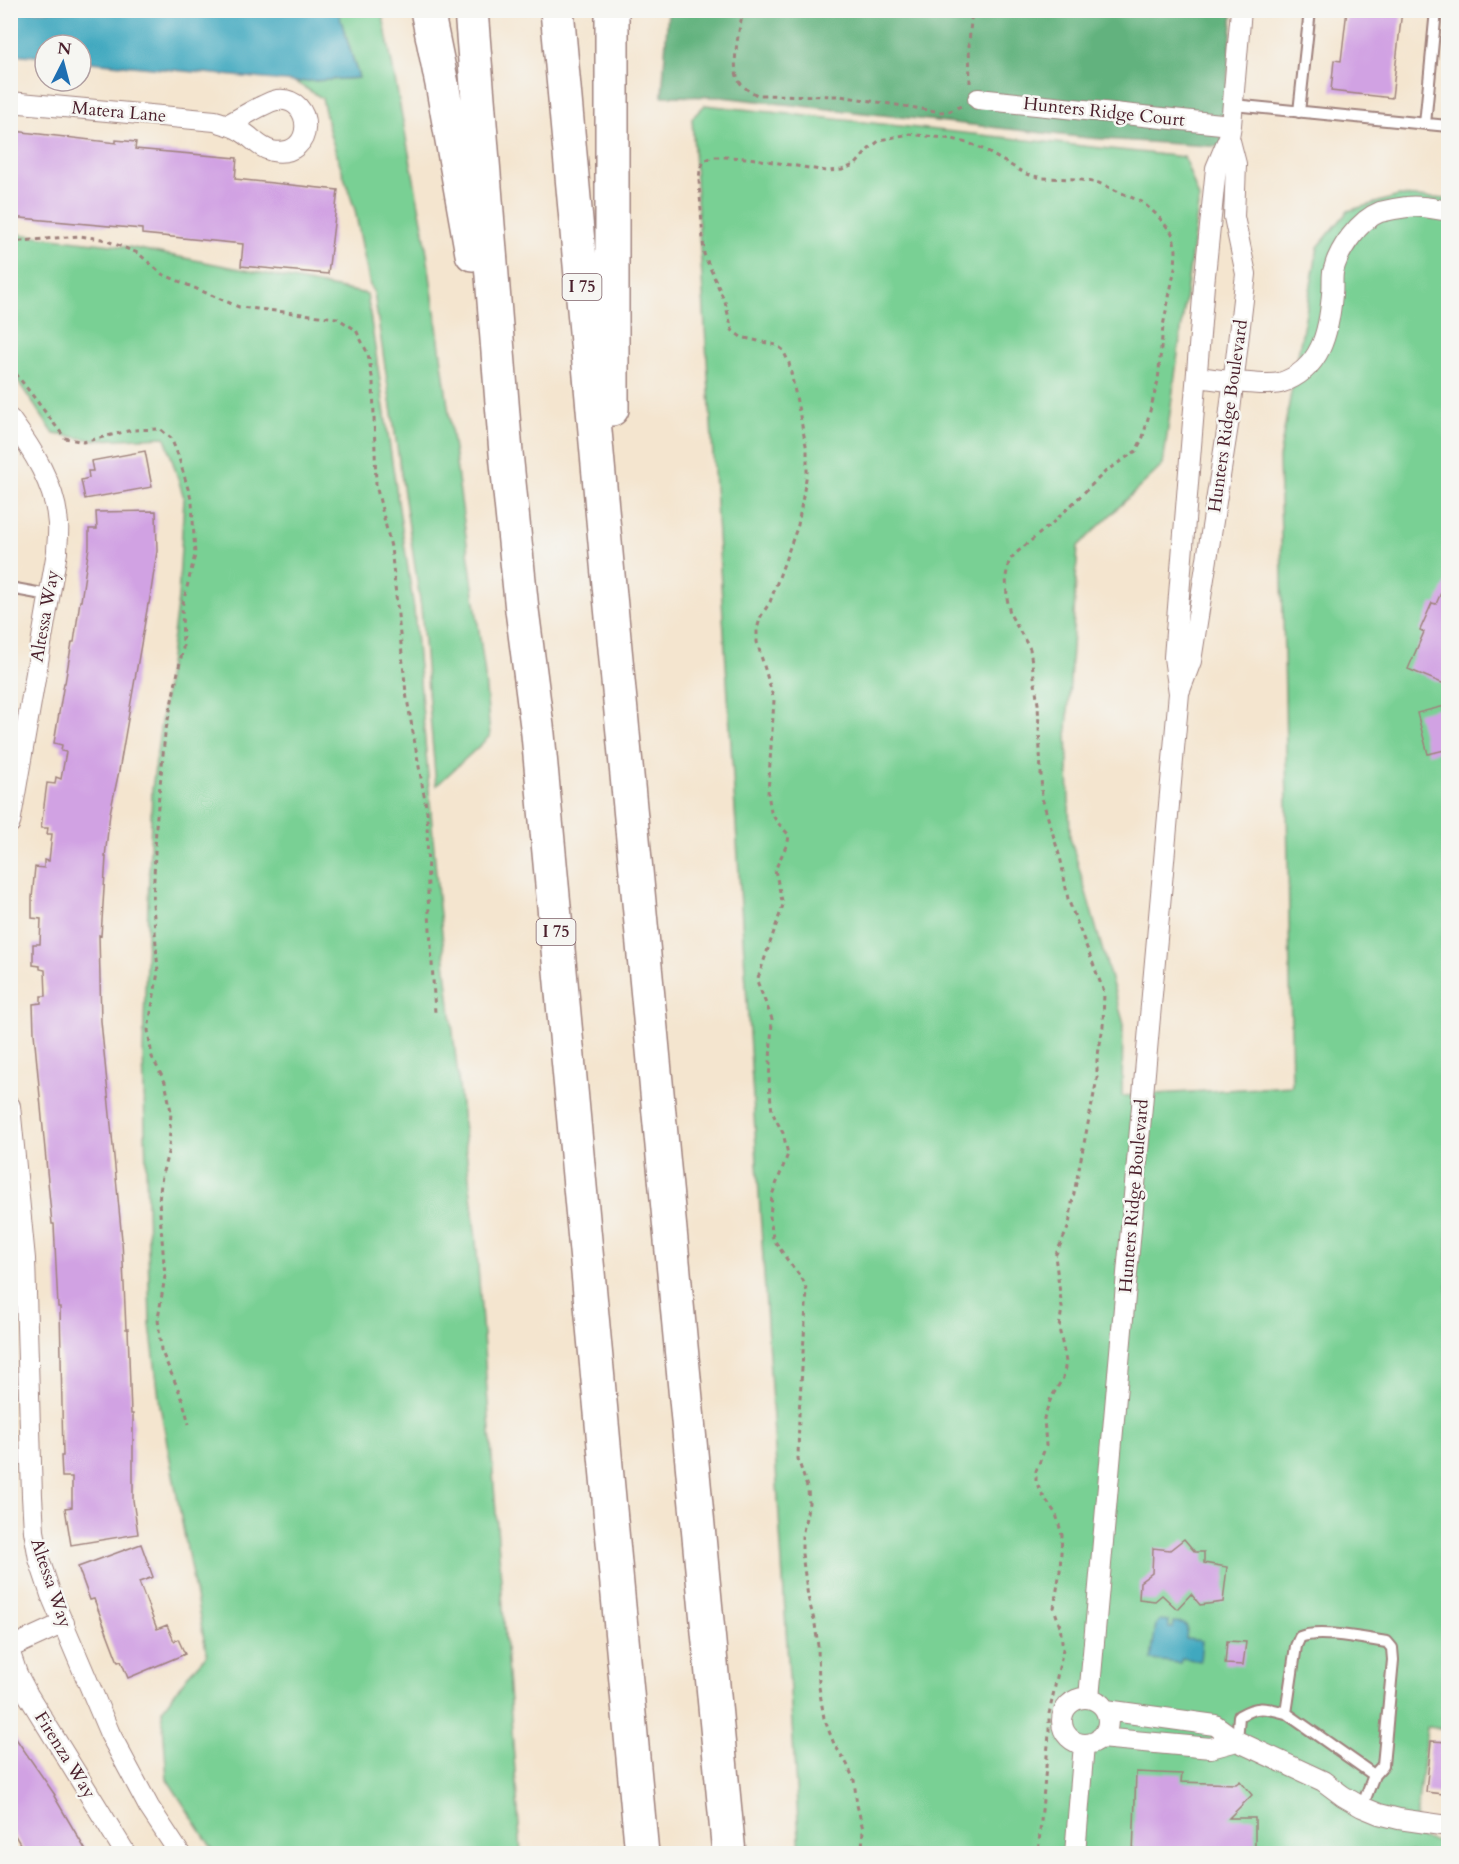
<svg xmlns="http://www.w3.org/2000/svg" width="1459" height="1864" viewBox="0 0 1459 1864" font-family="Cardo,serif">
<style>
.green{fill:#79d094;stroke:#627860;stroke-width:1.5}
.forest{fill:#62b27e;stroke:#566854;stroke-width:1.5}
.water{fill:#3fa8bf;stroke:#446475;stroke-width:1.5}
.building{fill:#d1a2e3}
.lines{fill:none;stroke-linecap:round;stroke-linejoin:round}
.service-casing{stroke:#9f827d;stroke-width:14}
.minor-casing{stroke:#9f827d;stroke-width:22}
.motorway-casing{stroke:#9f827d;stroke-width:36}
.path{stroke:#9f827d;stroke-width:3;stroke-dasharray:4.5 4.5;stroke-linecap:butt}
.service{stroke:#fff;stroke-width:10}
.minor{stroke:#fff;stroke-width:20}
.motorway{stroke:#fff;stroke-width:33}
.labels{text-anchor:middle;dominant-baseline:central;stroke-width:5;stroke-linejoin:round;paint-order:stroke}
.shield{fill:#f6f6f2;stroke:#7e6067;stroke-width:1.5}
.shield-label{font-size:16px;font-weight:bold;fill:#4a1f2b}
.street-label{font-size:18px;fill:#4a1f2b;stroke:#f6f6f2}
</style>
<rect width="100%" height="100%" fill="#f6f6f2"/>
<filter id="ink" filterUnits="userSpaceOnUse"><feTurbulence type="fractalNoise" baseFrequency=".0167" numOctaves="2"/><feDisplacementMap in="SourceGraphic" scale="12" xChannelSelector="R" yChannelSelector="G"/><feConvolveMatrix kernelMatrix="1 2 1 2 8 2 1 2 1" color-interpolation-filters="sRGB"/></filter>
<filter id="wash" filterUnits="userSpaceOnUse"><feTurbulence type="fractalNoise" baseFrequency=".008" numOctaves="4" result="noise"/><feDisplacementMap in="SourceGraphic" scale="24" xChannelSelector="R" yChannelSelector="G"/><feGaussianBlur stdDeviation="1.35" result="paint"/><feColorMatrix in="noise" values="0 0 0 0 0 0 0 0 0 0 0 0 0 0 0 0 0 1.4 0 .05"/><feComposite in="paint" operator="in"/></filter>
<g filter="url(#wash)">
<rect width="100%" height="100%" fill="#f4e5cf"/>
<!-- green -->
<path class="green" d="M 338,11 L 382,11 L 424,232 L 484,667 L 490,736 L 436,786 L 421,607 L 374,293 L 370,286 L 355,210 L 330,134 L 322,98 L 295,82 L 359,78 Z
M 705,105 L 1184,157 L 1199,198 L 1163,465 L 1078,546 L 1067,731 L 1070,837 L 1123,1021 L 1122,1096 L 1292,1086 L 1285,695 L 1279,458 L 1318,247 L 1348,211 L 1399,196 L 1448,199 L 1448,1729 L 1427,1727 L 1414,1837 L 1448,1844 L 1448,1853 L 800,1853 L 692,118 Z
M 10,233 L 129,247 L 367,294 L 414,609 L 438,897 L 476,1240 L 521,1853 L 215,1853 L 167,1779 L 162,1710 L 188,1675 L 207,1655 L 160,1406 L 150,1324 L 143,1050 L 152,789 L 178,598 L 184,498 L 165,437 L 95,440 L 54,434 L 11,371 Z"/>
<!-- forest -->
<path class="forest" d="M 668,11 L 1233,11 L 1222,147 L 1088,138 L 721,97 L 662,96 Z"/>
<!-- water -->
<path class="water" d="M 10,11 L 338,11 L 359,78 L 295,82 L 81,61 L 81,45 L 45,45 L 45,57 L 11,54 Z
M 1160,1620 L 1169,1621 L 1169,1628 L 1173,1628 L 1174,1622 L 1184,1623 L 1187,1627 L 1186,1639 L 1202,1641 L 1200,1661 L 1182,1658 L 1180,1663 L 1151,1660 L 1156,1624 Z"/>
<g id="blocks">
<!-- building -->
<path class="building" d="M 1347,10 L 1402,10 L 1392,98 L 1331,91 L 1334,60 L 1341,61 Z
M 14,131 L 116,143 L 116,140 L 136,142 L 135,149 L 237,158 L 235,179 L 338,190 L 328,274 L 241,266 L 243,244 L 142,234 L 142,229 L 10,217 L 10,156 Z
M 145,451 L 152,487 L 85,499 L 81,480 L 89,478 L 88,471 L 93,471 L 91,461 Z
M 156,511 L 157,551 L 149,604 L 148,604 L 119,771 L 110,813 L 105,857 L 106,857 L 101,936 L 99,935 L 101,1021 L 122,1240 L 126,1329 L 128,1329 L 131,1414 L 133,1414 L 133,1500 L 138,1534 L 71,1545 L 65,1508 L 72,1507 L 72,1477 L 62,1477 L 61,1456 L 63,1456 L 60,1307 L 58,1307 L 54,1224 L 52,1224 L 34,1033 L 33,1004 L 41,1003 L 41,996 L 46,996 L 45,970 L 40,969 L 40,966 L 33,965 L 33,944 L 40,944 L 41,919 L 32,918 L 32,898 L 35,867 L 44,868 L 44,860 L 49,861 L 52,834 L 47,834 L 48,828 L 41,828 L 47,783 L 55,784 L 56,777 L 61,779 L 66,752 L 61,751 L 62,745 L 54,743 L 64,683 L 65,683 L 72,642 L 74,642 L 80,601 L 81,601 L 89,547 L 89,529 L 97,529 L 96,512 Z
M 1449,575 L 1449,686 L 1408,669 L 1424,632 L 1420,630 L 1432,603 L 1436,604 Z
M 1449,705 L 1449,749 L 1428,754 L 1417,713 Z
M 1184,1539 L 1195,1552 L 1204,1552 L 1204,1563 L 1227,1567 L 1223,1602 L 1200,1605 L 1191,1594 L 1177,1609 L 1162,1595 L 1155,1601 L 1139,1599 L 1140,1582 L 1152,1573 L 1153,1548 L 1170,1550 Z
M 141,1544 L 153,1577 L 139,1582 L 157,1629 L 167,1625 L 174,1641 L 178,1639 L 185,1654 L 128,1678 L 121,1661 L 118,1662 L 94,1599 L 90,1600 L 78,1567 Z
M 1227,1641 L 1246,1642 L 1243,1665 L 1225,1664 Z
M 10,1730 L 55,1795 L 54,1796 L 88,1854 L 26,1854 L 10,1827 Z
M 1431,1741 L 1449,1742 L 1449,1778 L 1444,1777 L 1443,1794 L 1426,1792 Z
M 1136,1772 L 1182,1774 L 1181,1782 L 1236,1784 L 1240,1781 L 1252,1795 L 1229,1818 L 1255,1818 L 1255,1854 L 1133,1854 Z"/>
</g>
</g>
<g filter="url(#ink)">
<use href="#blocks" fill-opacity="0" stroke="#9f827d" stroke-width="1.5"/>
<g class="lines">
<!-- service casing -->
<g class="service-casing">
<path id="service" d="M 1233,105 L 1448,126
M 1299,112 L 1310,10
M 1425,124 L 1436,10
M 10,588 L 48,595
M 1286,1713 L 1374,1775
M 1237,1741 L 1239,1716 C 1258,1705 1266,1708 1286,1713 L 1296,1646 L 1300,1637 C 1319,1629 1366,1639 1387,1642 L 1392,1648 L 1393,1660 L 1383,1765 L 1374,1775 L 1362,1807"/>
</g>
<!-- minor casing -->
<g class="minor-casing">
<path id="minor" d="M 978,99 L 1231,125
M 10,102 L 215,121 C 224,124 234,126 241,131 C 252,137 259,148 272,151 C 317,159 314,95 277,100 C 265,102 239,119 227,125
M 1197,377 C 1216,379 1264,387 1280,383 C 1321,370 1329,332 1332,294 C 1333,287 1332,279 1333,272 C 1338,250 1359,220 1380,212 C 1388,210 1399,208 1407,207 C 1420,205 1436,209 1448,211
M 10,419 C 32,449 56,486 58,524 C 59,533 57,543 57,552 L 10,823
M 1180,690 L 1191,661 L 1229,419 L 1246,274 L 1234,217 L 1236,164 L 1229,137
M 10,1106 L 25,1259 L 32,1496 L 34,1531 L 39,1559 L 51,1595 L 110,1734 L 149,1807 L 180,1854
M 10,1645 L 18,1644 L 64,1623
M 10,1653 L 17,1674 L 28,1695 L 126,1854
M 1089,1698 L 1179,693 L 1174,657 L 1204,285 L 1216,168 L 1229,137 L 1231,125 L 1241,10
M1062 1721a23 23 0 1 1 46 0a23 23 0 1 1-46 0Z
M 1106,1710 L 1215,1725 L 1237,1741 L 1323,1781 L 1343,1796 L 1362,1807 L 1379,1814 L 1399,1819 L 1448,1826
M 1100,1738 L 1211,1748 L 1237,1741
M 1075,1854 L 1084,1744"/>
</g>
<!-- motorway casing -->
<g class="motorway-casing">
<path id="motorway" d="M 427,10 L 443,89 L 472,254
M 471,10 L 506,453 L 522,610 L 538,734 L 642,1854
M 557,10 L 607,564 L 729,1854
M 612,10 L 612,409"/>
</g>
<!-- path -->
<path class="path" d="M 743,10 C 740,28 730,65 739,81 C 743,88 750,91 757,95 L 840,96 L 941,112 L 950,111 L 961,106
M 970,83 L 969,43 L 972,10
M 10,242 L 79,236 L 102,239 L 138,253 L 162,274 L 239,307 L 337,318 L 356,330 L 368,354 L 373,382 L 376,485 L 391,547 L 406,693 L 427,812 L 428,896 L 435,1013
M 10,366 L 65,438 L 83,442 L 132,430 L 160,429 L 171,438 L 178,455 L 192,502 L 195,555 L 182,607 L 183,648 L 165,734 L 156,826 L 153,904 L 158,972 L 148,1030 L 152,1057 L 165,1082 L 171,1111 L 169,1149 L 162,1175 L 159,1201 L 165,1276 L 158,1319 L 161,1350 L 182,1398 L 189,1424
M 862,1854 L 863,1829 L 857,1805 L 854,1780 L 847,1764 L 834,1744 L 824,1718 L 819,1687 L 818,1646 L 815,1624 L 808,1597 L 802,1554 L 802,1536 L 809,1503 L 808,1490 L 798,1459 L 799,1414 L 807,1291 L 803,1280 L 786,1258 L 773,1238 L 770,1217 L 772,1195 L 788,1154 L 783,1133 L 772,1112 L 769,1084 L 772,1019 L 757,981 L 783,905 L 775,870 L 788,842 L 789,835 L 777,822 L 771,812 L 768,793 L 774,700 L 757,642 L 757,629 L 761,616 L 770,602 L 798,525 L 807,473 L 807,450 L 789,363 L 783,350 L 776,345 L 741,337 L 732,330 L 725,302 L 704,254 L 699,180 L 700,170 L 704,161 L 713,157 L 725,157 L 749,158 L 826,171 L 842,170 L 856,164 L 869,149 L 880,140 L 909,134 L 953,139 L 977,146 L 1026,174 L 1042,178 L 1075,179 L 1099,183 L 1142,202 L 1157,215 L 1172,233 L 1176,250 L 1175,268 L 1163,326 L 1158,381 L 1143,437 L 1136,451 L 1106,471 L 1057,519 L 1015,554 L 1009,561 L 1006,576 L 1007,598 L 1010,614 L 1030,649 L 1038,704 L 1042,798 L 1061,861 L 1068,899 L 1104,992 L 1103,1027 L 1097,1060 L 1097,1079 L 1072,1203 L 1069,1226 L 1055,1256 L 1062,1308 L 1059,1328 L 1066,1362 L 1063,1378 L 1051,1398 L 1044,1418 L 1046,1446 L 1036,1471 L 1036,1482 L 1043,1496 L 1056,1514 L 1062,1535 L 1060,1571 L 1054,1608 L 1060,1626 L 1063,1649 L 1049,1714 L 1049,1734 L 1038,1854"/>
<!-- service -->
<use href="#service" class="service"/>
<!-- minor -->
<use href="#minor" class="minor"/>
<!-- motorway -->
<use href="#motorway" class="motorway"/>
</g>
</g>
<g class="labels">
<!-- shield labels -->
<g class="shield">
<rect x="562.5" y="274" width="39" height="26" rx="4.5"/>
<rect x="536.5" y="919" width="39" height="26" rx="4.5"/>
</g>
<g class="shield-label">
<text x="582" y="287">I 75</text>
<text x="556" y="932">I 75</text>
</g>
<!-- street labels -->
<g class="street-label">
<text transform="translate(119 112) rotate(5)">Matera Lane</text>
<text transform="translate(1104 112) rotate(6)">Hunters Ridge Court</text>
<text transform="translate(1228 416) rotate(-82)">Hunters Ridge Boulevard</text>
<text transform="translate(45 616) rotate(-80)">Altessa Way</text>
<text transform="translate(1134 1196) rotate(-85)">Hunters Ridge Boulevard</text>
<text transform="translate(51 1583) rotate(71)">Altessa Way</text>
<text transform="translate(65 1755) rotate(58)">Firenza Way</text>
</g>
</g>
<!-- margin -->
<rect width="1459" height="1864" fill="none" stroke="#f6f6f2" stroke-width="36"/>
<!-- north arrow -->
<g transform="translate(63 63) rotate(6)"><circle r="28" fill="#f6f6f2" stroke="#b1a0a2" stroke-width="1.5"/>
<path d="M0-4.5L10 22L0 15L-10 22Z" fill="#1f6fb2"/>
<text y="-9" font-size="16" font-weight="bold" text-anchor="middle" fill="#4a1f2b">N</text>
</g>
</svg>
